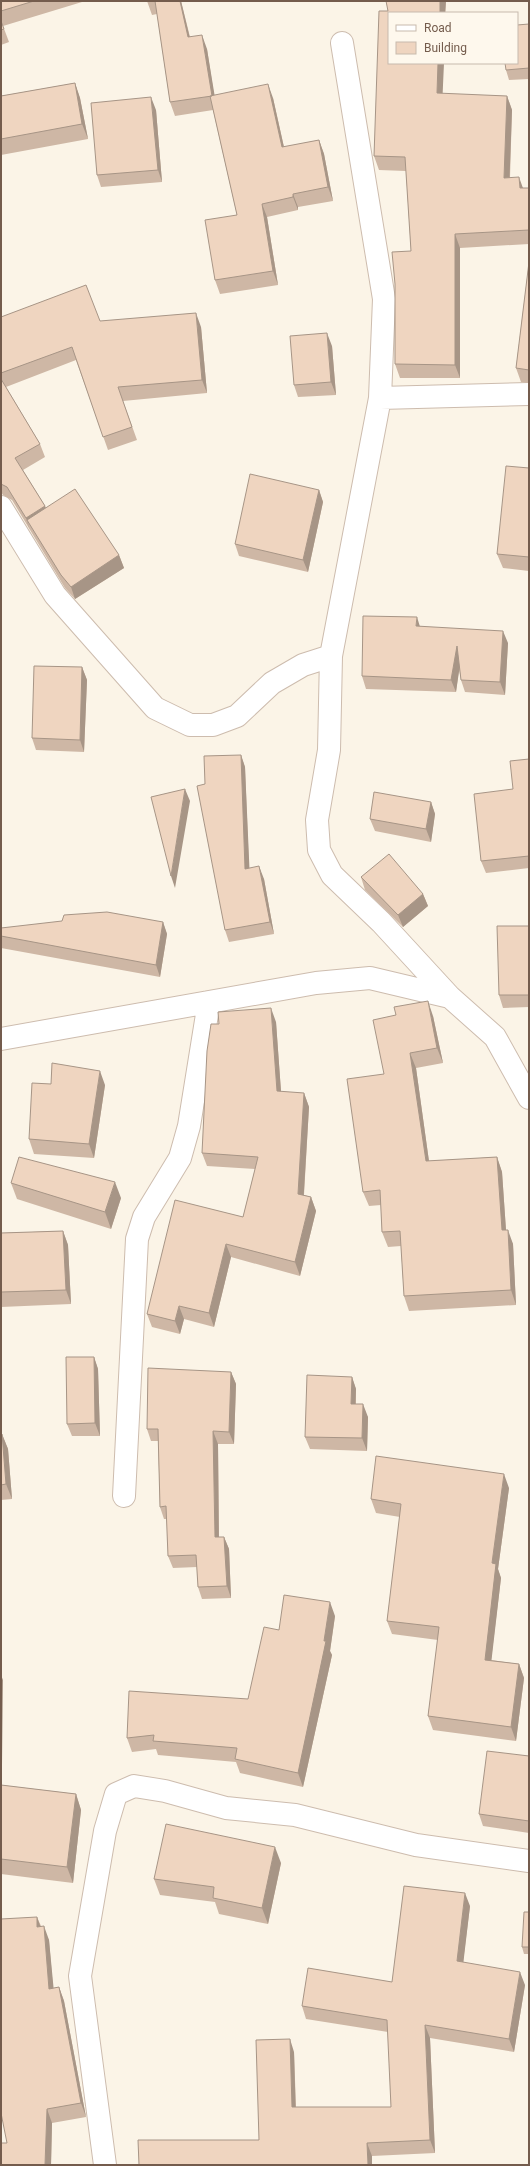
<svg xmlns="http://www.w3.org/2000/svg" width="530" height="2166" viewBox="0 0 530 2166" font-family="Roboto,sans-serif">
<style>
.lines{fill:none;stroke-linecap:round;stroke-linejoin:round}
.minor-casing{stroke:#cdbcae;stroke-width:24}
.minor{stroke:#fff;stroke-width:22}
.wall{fill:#ceb7a5}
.shaded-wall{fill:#a79586}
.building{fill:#efd5c0;stroke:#a79586}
</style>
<rect width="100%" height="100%" fill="#fbf4e7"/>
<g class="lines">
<!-- minor casing -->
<g class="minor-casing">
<path id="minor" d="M 380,398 L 529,394
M 1,507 L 55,595 L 155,708 L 190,725 L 213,725 L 237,716 L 272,683 L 303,665 L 331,656 L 329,750 L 317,820 L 319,850 L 332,875 L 381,922 L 450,997 L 495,1037 L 529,1098
M 331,656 L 380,398 L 384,299 L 342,43
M 1,1039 L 316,983 L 370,978 L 450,997
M 124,1496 L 137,1239 L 144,1217 L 180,1158 L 189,1126 L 209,1002
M 105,2165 L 80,1976 L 105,1831 L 116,1794 L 134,1786 L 165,1791 L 226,1808 L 295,1815 L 416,1845 L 529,1861"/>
</g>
<!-- minor -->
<use href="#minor" class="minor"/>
</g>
<!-- wall -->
<path class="wall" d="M 1,1 L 82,1 L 82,2 L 3,26 L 9,42 L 1,45 Z
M 147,1 L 181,1 L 190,37 L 207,49 L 214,95 L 273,98 L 284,147 L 319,140 L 324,154 L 333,201 L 298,207 L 298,210 L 267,217 L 278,285 L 220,294 L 215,280 L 237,215 L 213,110 L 175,116 L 170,102 L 157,14 L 152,15 Z
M 386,1 L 446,1 L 442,94 L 507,96 L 512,110 L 510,178 L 523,188 L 529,188 L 529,244 L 460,248 L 460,378 L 400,378 L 395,364 L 411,251 L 406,171 L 379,170 L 374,156 L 388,11 Z
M 529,24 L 529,79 L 509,80 L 506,70 Z
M 75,83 L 80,98 L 88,139 L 1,155 L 1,96 Z
M 156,110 L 162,182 L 101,187 L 97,175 Z
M 529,262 L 529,383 L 521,382 L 516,368 Z
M 1,317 L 100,321 L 201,327 L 207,393 L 123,401 L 137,440 L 108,450 L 76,360 L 6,387 L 40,444 L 45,457 L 23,470 L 45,506 L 46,508 L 119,555 L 124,568 L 75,599 L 65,588 L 12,500 L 3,495 L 1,492 Z
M 332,346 L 336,395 L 298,397 L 294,385 Z
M 529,468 L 529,571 L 503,568 L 497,554 Z
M 319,490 L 323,502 L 308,572 L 239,556 L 235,544 Z
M 420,626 L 508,643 L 505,695 L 465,692 L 461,680 L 459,669 L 456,692 L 366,689 L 362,676 Z
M 82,667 L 87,680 L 84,752 L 36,750 L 32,738 Z
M 241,755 L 245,767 L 249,868 L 264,879 L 274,934 L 229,942 L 225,930 L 205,784 Z
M 529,759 L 529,868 L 486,873 L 481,861 L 513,789 Z
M 431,802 L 435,814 L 431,842 L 375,831 L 370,819 Z
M 361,877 L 423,894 L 428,906 L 403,927 L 365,890 Z
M 163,922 L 167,934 L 160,977 L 1,948 L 1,928 Z
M 529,926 L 529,1007 L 503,1008 L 499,995 Z
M 433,1016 L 443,1063 L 416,1068 L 429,1161 L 497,1157 L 502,1172 L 506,1230 L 513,1244 L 516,1305 L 409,1311 L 404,1296 L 401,1246 L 388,1247 L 382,1232 L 381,1205 L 369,1206 L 363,1192 L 384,1074 Z
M 276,1022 L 281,1092 L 304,1093 L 309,1107 L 304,1195 L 311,1197 L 316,1211 L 300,1276 L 231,1257 L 214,1327 L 184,1319 L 180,1334 L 152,1327 L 147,1314 L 243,1217 L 255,1169 L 207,1166 L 202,1153 Z
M 51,1084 L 105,1085 L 94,1158 L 34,1154 L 29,1139 Z
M 11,1183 L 121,1198 L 111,1229 L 17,1199 Z
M 63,1231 L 68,1245 L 71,1304 L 1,1307 L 1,1233 Z
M 94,1357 L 98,1369 L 100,1436 L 72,1436 L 67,1424 Z
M 231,1372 L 236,1384 L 234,1444 L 218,1444 L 219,1537 L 224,1537 L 229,1549 L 231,1598 L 202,1599 L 198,1587 L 197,1567 L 173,1568 L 168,1556 L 167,1519 L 164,1519 L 160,1507 L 158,1441 L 151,1441 L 147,1429 Z
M 352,1377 L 356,1389 L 356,1404 L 368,1417 L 367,1451 L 310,1449 L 305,1437 Z
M 1,1434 L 2,1434 L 8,1449 L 12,1499 L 1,1500 Z
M 509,1488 L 498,1569 L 501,1578 L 491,1660 L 519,1664 L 524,1678 L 516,1741 L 433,1730 L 428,1716 L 438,1640 L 392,1634 L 387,1621 L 400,1517 L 376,1513 L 371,1499 Z
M 335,1616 L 330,1651 L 332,1655 L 303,1787 L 240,1773 L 236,1762 L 158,1755 L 156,1749 L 132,1752 L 127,1738 L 248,1699 L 279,1630 Z
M 529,1756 L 529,1833 L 483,1826 L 479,1814 Z
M 1,1785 L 76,1794 L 81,1810 L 73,1883 L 1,1874 Z
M 281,1863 L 268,1924 L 219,1914 L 215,1902 L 160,1895 L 154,1879 Z
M 470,1906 L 463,1962 L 525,1985 L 514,2052 L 430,2038 L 435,2153 L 372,2156 L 259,2140 L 294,2052 L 296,2107 L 391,2107 L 388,2032 L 306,2019 L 302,2006 L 392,1982 Z
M 529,1912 L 529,1954 L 524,1954 L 522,1947 Z
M 37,1917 L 41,1926 L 49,1940 L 53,1988 L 59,1987 L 64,2001 L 86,2117 L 52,2123 L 51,2165 L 1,2165 L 7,2143 Z"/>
<!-- shaded-wall -->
<path class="shaded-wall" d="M 180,1 L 181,1 L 193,51 L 188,37 Z
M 440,1 L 446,1 L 445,13 L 440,13 Z
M 202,35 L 207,49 L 217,110 L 212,96 Z
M 438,63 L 444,63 L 442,107 L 437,93 Z
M 75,83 L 80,98 L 88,139 L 82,124 Z
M 268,84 L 273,98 L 287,161 L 282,147 Z
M 507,96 L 512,110 L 509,192 L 504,178 Z
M 151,97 L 156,110 L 162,182 L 158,170 Z
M 319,140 L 324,154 L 333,201 L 328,187 Z
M 519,177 L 524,191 L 520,188 Z
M 293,194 L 298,207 L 298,210 L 293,197 Z
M 262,204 L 267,217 L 278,285 L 273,271 Z
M 455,234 L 460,248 L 460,378 L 455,365 Z
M 196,313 L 201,327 L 207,393 L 202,380 Z
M 327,333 L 332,346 L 336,395 L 331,382 Z
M 319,490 L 323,502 L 308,572 L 303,560 Z
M 45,506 L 50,519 L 27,520 L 30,531 L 26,518 Z
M 119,555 L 124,568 L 75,599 L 71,587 Z
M 417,617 L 421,630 L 416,626 Z
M 503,631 L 508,643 L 505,695 L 500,682 Z
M 457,646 L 461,658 L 456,692 L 451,680 Z
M 82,667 L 87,680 L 84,752 L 80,740 Z
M 241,755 L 245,767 L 250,881 L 245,869 Z
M 185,789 L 190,801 L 175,888 L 171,876 Z
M 431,802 L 435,814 L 431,842 L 426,829 Z
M 259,866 L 264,879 L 274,934 L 270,922 Z
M 423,894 L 428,906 L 403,927 L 398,915 Z
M 163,922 L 167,934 L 160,977 L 156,965 Z
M 428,1001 L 433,1016 L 443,1063 L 437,1048 Z
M 271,1008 L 276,1022 L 282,1105 L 277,1091 Z
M 410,1053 L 416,1068 L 431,1176 L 426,1161 Z
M 100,1071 L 105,1085 L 94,1158 L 89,1144 Z
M 304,1093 L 309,1107 L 303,1207 L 298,1194 Z
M 497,1157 L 502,1172 L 507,1245 L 502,1230 Z
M 115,1182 L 121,1198 L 111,1229 L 105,1212 Z
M 311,1197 L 316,1211 L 300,1276 L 295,1262 Z
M 508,1230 L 513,1244 L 516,1305 L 511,1290 Z
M 63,1231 L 68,1245 L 71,1304 L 66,1290 Z
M 226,1244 L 231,1257 L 214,1327 L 209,1313 Z
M 179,1306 L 184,1319 L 180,1334 L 175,1321 Z
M 94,1357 L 98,1369 L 100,1436 L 95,1423 Z
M 231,1372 L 236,1384 L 234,1444 L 229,1432 Z
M 352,1377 L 356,1389 L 355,1416 L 351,1404 Z
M 363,1404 L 368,1417 L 367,1451 L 362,1438 Z
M 213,1431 L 218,1444 L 219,1549 L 215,1537 Z
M 2,1434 L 8,1449 L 12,1499 L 6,1484 Z
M 504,1474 L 509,1488 L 498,1569 L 501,1578 L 490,1673 L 485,1660 L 492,1563 Z
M 224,1537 L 229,1549 L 231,1598 L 227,1586 Z
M 330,1602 L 335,1616 L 330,1651 L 332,1655 L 303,1787 L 298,1773 L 324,1641 Z
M 519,1664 L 524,1678 L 516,1741 L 511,1727 Z
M 1,1675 L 3,1680 L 2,1765 L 1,1763 Z
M 76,1794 L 81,1810 L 73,1883 L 67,1867 Z
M 275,1847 L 281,1863 L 268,1924 L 262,1908 Z
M 465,1893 L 470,1906 L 462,1974 L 457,1961 Z
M 37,1917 L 42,1931 L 37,1927 Z
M 44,1926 L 49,1940 L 55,2003 L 49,1989 Z
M 520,1972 L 525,1985 L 514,2052 L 509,2039 Z
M 59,1987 L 64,2001 L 86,2117 L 81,2103 Z
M 425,2025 L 430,2038 L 435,2153 L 430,2140 Z
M 290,2039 L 294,2052 L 296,2121 L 292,2107 Z
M 47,2109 L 52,2123 L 51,2165 L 45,2165 Z
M 367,2143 L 372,2156 L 372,2165 L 368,2165 Z"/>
<!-- building -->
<path class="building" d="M 1,1 L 34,1 L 1,11 Z
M 155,1 L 180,1 L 188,37 L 202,35 L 212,96 L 170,102 Z
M 386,1 L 440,1 L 440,13 L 389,13 L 389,63 L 438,63 L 437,93 L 507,96 L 504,178 L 519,177 L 520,188 L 529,188 L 529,230 L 455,234 L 455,365 L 395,364 L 395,284 L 392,252 L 411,251 L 405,157 L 374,156 L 379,11 L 388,11 Z
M 1,21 L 4,29 L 1,30 Z
M 529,24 L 529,68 L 506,70 L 505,63 L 517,63 L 517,25 Z
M 75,83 L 82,124 L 1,139 L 1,96 Z
M 268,84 L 282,147 L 319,140 L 328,187 L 293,194 L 293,197 L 262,204 L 273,271 L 215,280 L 205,220 L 237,215 L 210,96 Z
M 151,97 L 158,170 L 97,175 L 91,103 Z
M 529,262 L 529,370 L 516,368 Z
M 86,285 L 100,321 L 196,313 L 202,380 L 118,387 L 132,427 L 103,437 L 72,347 L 1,373 L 1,317 Z
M 327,333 L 331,382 L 294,385 L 290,336 Z
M 1,379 L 40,444 L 15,458 L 45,506 L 26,518 L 7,487 L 1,484 Z
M 506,466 L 529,468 L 529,557 L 497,554 Z
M 250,474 L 319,490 L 303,560 L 235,544 Z
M 75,489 L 119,555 L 71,587 L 61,575 L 27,520 Z
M 363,616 L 417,617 L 416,626 L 503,631 L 500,682 L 461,680 L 457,646 L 451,680 L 362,676 Z
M 34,666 L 82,667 L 80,740 L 32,738 Z
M 241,755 L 245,869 L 259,866 L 270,922 L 225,930 L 197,786 L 205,784 L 204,756 Z
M 529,759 L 529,856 L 481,861 L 474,794 L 513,789 L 510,761 Z
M 185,789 L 171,876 L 151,797 Z
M 374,792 L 431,802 L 426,829 L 370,819 Z
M 389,854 L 423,894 L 398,915 L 361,877 Z
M 107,912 L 163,922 L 156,965 L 1,936 L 1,928 L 62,921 L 64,915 Z
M 497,926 L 529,926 L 529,995 L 499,995 Z
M 428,1001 L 437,1048 L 410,1053 L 426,1161 L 497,1157 L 502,1230 L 508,1230 L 511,1290 L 404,1296 L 400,1231 L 382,1232 L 380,1190 L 363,1192 L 347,1079 L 384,1074 L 373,1020 L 396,1015 L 394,1007 Z
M 271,1008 L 277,1091 L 304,1093 L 298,1194 L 311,1197 L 295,1262 L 226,1244 L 209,1313 L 179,1306 L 175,1321 L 147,1314 L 175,1200 L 243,1217 L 258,1157 L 202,1153 L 207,1051 L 211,1024 L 219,1024 L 218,1012 Z
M 52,1063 L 100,1071 L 89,1144 L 29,1139 L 32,1083 L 51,1084 Z
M 19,1157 L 115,1182 L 105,1212 L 11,1183 Z
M 63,1231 L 66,1290 L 1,1292 L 1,1233 Z
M 66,1357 L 94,1357 L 95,1423 L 67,1424 Z
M 148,1368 L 231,1372 L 229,1432 L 213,1431 L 215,1537 L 224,1537 L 227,1586 L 198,1587 L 196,1555 L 168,1556 L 166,1506 L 160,1507 L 158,1429 L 147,1429 Z
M 307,1375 L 352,1377 L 351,1404 L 363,1404 L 362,1438 L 305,1437 Z
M 1,1434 L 2,1434 L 6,1484 L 1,1485 Z
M 376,1456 L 504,1474 L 492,1563 L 496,1564 L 485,1660 L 519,1664 L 511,1727 L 428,1716 L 439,1627 L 387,1621 L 401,1504 L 371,1499 Z
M 284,1595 L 330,1602 L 324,1641 L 326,1641 L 298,1773 L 235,1759 L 237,1748 L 153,1741 L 154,1735 L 127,1738 L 129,1691 L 248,1699 L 264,1627 L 279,1630 Z
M 487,1751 L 529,1756 L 529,1821 L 479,1814 Z
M 1,1785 L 76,1794 L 67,1867 L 1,1859 Z
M 166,1824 L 275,1847 L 262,1908 L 213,1898 L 214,1887 L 154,1879 Z
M 404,1886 L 465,1893 L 457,1961 L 520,1972 L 509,2039 L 425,2025 L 430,2140 L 367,2143 L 368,2165 L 139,2165 L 138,2140 L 259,2140 L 256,2040 L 290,2039 L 292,2107 L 391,2107 L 387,2020 L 302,2006 L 308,1968 L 392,1982 Z
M 524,1912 L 529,1912 L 529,1947 L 522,1947 Z
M 37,1917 L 37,1927 L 44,1926 L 49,1989 L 59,1987 L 81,2103 L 47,2109 L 45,2165 L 1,2165 L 1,2143 L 7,2143 L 1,2113 L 1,1919 Z"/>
<!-- border -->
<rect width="530" height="2166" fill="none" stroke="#745c4d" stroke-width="4"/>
<!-- legend -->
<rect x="388" y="12" width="130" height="52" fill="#fef8ed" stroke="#c7baad"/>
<rect x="396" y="25" width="20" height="6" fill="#ffffff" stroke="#c7baad"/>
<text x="424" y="32" font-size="12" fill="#745c4d">Road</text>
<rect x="396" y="42" width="20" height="12" fill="#efd5c0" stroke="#c7baad"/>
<text x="424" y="52" font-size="12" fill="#745c4d">Building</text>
</svg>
